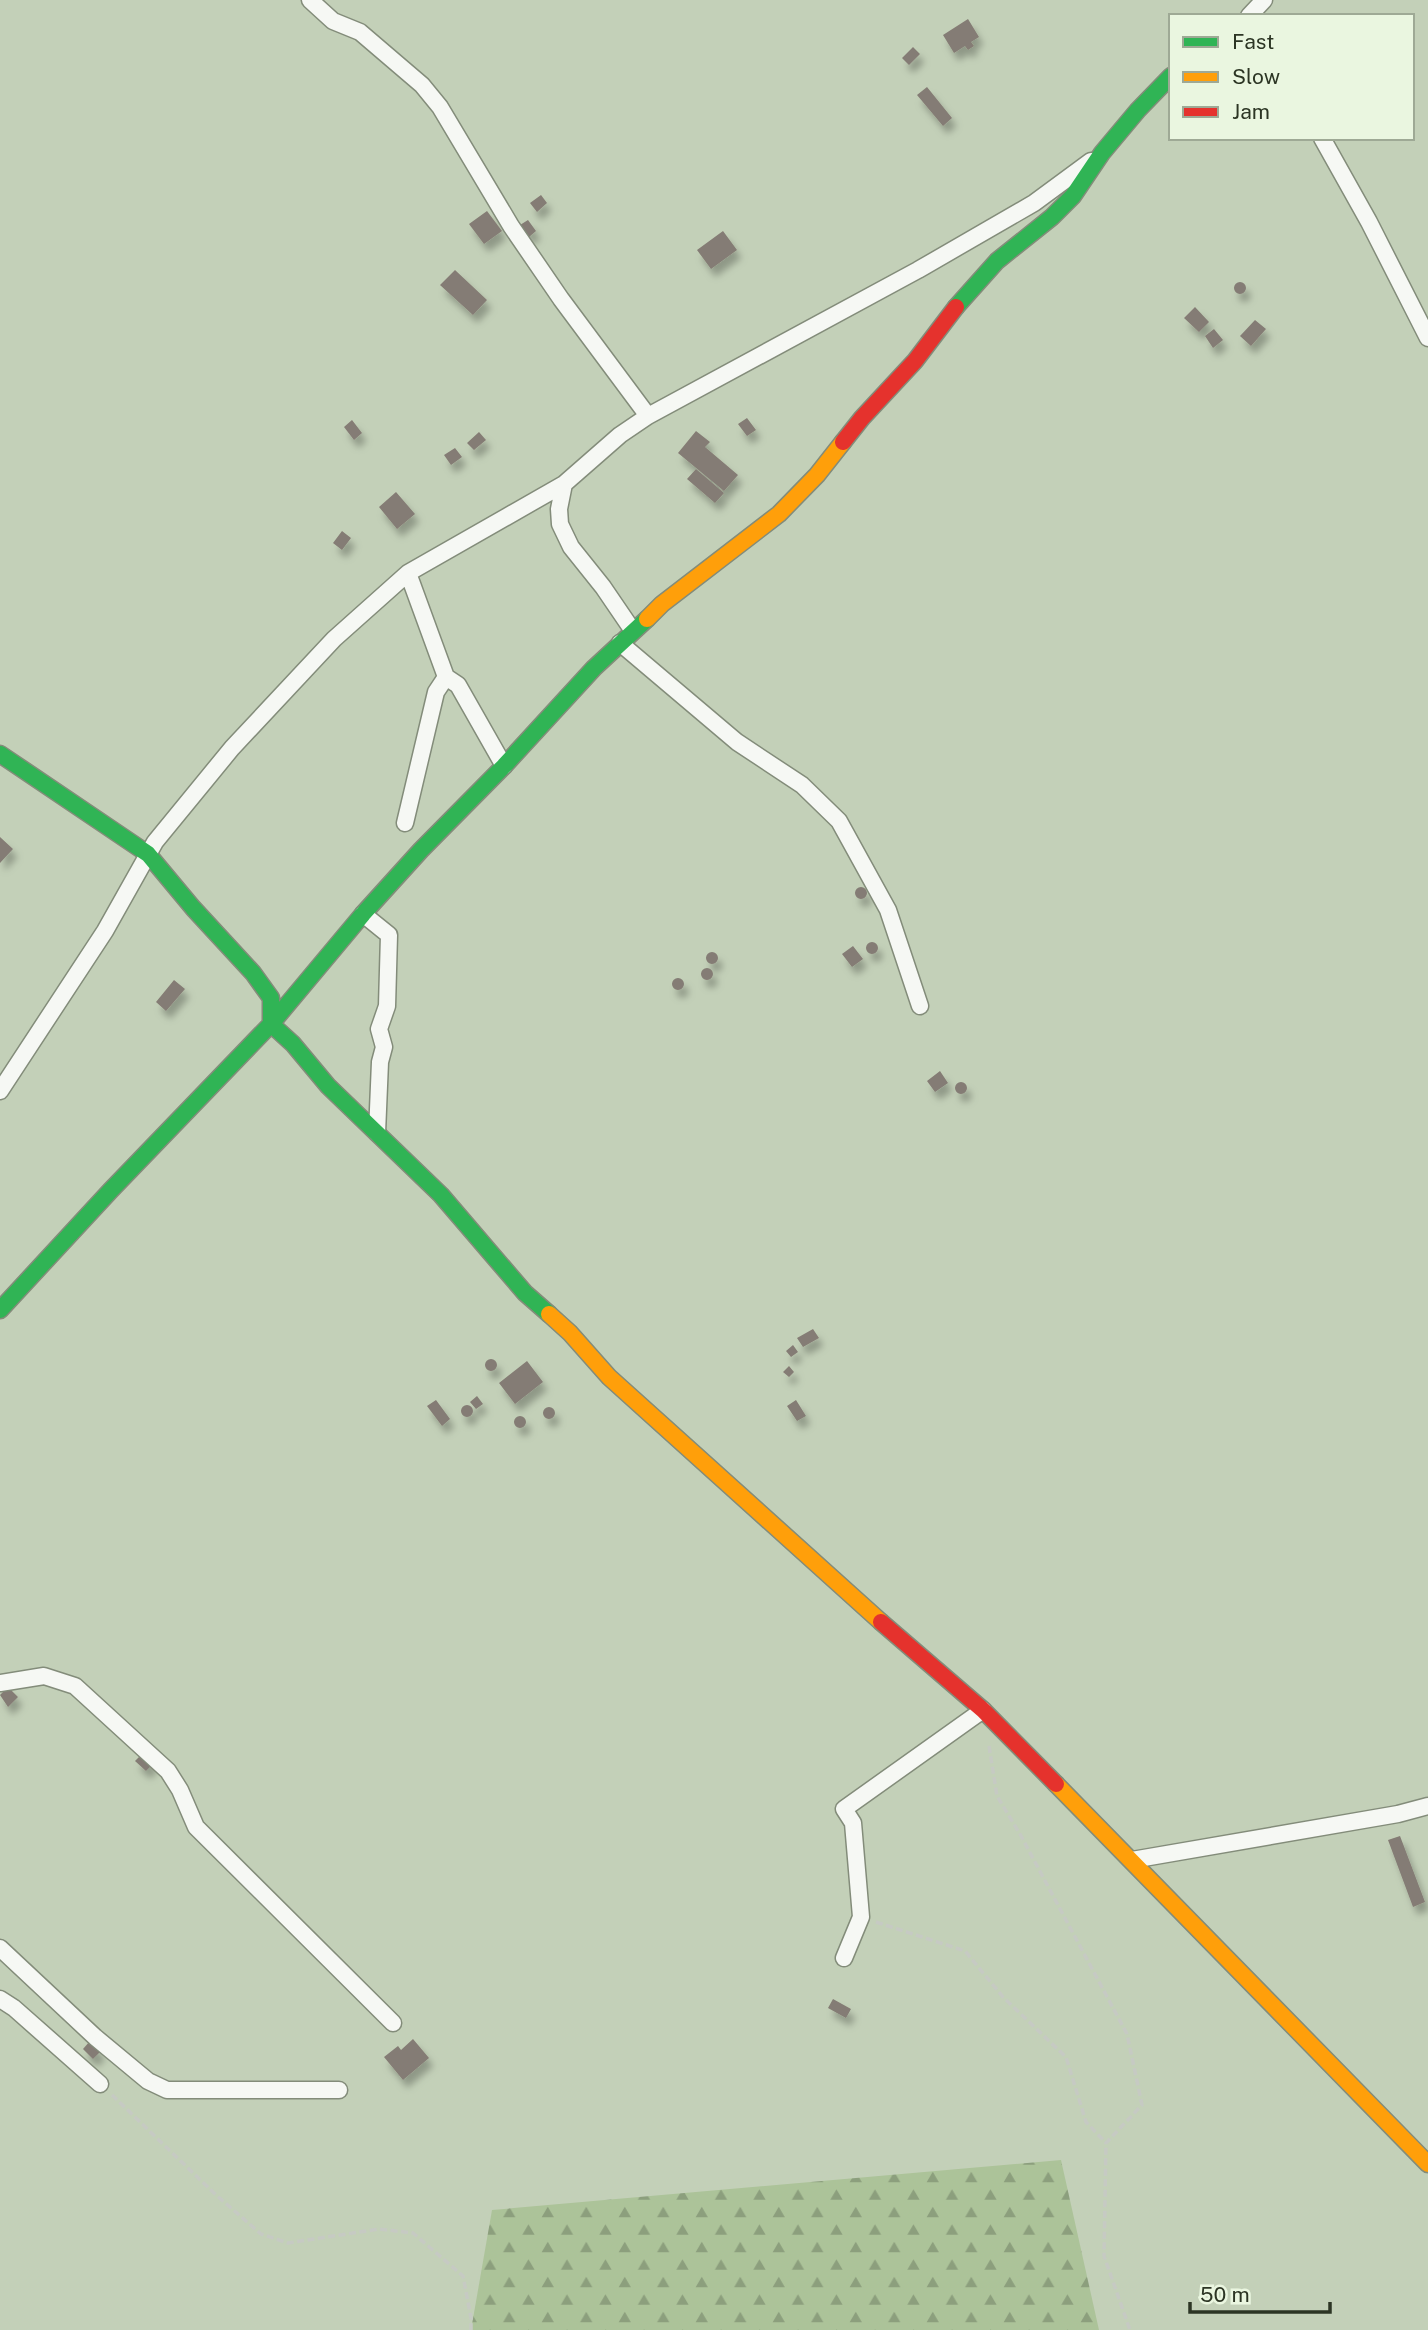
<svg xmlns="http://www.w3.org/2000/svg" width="1428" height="2330" viewBox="0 0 1428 2330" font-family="'Public Sans',sans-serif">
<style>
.forest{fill:url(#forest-firs)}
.building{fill:#847c74;filter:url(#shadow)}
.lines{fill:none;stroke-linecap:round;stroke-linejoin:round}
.street-casing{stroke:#838c7a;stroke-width:19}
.fast-casing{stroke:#838c7a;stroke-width:19}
.slow-casing{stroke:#838c7a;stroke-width:19}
.jam-casing{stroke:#838c7a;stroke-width:19}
.path{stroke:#c6cac3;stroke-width:3.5;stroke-dasharray:7 3.5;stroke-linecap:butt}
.street{stroke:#f6f8f4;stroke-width:16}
.fast{stroke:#30b455;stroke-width:16}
.slow{stroke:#ff9f0a;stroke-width:16}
.jam{stroke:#e5322d;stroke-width:16}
</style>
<defs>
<pattern id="forest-firs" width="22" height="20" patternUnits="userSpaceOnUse" patternTransform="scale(1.75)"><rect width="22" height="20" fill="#acc399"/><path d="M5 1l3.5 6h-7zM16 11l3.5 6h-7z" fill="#8c9f7d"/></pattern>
<filter id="shadow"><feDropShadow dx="4.5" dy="8" stdDeviation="3.5" flood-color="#0004"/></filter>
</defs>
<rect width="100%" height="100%" fill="#c3d0b8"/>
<!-- forest -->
<path class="forest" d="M 1061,2160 L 1099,2330 L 471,2330 L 492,2210 Z"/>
<!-- building -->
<path class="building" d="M 968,19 L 979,37 L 971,42 L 974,46 L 968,50 L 965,46 L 954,53 L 943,35 Z
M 913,47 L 920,54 L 909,65 L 902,58 Z
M 927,87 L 952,118 L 943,126 L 917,95 Z
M 541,195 L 547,203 L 537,212 L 530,203 Z
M 487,211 L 502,231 L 484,244 L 469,224 Z
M 528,220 L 536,231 L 529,237 L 520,225 Z
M 723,231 L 737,250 L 711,269 L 697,250 Z
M 455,270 L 487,300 L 473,315 L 440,285 Z
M1234 288a6 6 0 1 1 12 0a6 6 0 1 1-12 0Z
M 1195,307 L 1209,322 L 1199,332 L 1184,318 Z
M 1255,320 L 1266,329 L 1251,346 L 1240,336 Z
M 1214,329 L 1223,340 L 1213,348 L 1205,336 Z
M 747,418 L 756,430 L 747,436 L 738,424 Z
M 352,420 L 362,433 L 354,440 L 344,427 Z
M 696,431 L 710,442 L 705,447 L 738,475 L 724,491 L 678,453 Z
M 479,432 L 486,440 L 474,450 L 467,443 Z
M 455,448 L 462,457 L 451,465 L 444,455 Z
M 696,469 L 724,493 L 715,503 L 687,479 Z
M 396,492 L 415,514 L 397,529 L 379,507 Z
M 342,531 L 351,538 L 342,550 L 333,543 Z
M 0,837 L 13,849 L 0,863 Z
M855 893a6 6 0 1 1 12 0a6 6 0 1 1-12 0Z
M866 948a6 6 0 1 1 12 0a6 6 0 1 1-12 0Z
M 853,946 L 863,959 L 852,967 L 842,954 Z
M706 958a6 6 0 1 1 12 0a6 6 0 1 1-12 0Z
M701 974a6 6 0 1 1 12 0a6 6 0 1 1-12 0Z
M672 984a6 6 0 1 1 12 0a6 6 0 1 1-12 0Z
M 174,980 L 185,989 L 166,1011 L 156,1002 Z
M 940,1071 L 948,1083 L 935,1092 L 927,1081 Z
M955 1088a6 6 0 1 1 12 0a6 6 0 1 1-12 0Z
M 813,1329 L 819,1338 L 803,1347 L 797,1338 Z
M 793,1345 L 798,1352 L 791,1357 L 786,1351 Z
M485 1365a6 6 0 1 1 12 0a6 6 0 1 1-12 0Z
M 527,1361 L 543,1382 L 515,1404 L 499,1383 Z
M 789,1366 L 794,1372 L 789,1377 L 783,1372 Z
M 477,1396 L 483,1404 L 476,1409 L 470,1402 Z
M 436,1400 L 450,1419 L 442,1426 L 427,1406 Z
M 796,1400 L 806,1416 L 797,1421 L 787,1406 Z
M461 1411a6 6 0 1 1 12 0a6 6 0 1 1-12 0Z
M543 1413a6 6 0 1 1 12 0a6 6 0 1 1-12 0Z
M514 1422a6 6 0 1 1 12 0a6 6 0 1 1-12 0Z
M 8,1687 L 18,1697 L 8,1707 L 0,1695 Z
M 143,1753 L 154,1763 L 146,1771 L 135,1761 Z
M 1400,1836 L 1425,1902 L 1413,1907 L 1388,1840 Z
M 833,1999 L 851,2009 L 846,2018 L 828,2008 Z
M 413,2039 L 429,2058 L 403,2080 L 384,2057 L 398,2046 L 401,2050 Z
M 90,2041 L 101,2051 L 93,2059 L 83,2049 Z"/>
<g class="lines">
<!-- street casing -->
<g class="street-casing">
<path id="street" d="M 310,0 L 333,21 L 360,32 L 422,85 L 440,107 L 511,226 L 561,299 L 648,416
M 1249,16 L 1264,0
M 1322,138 L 1369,222 L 1428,338
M 564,484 L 559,509 L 560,524 L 571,547 L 603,587 L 633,631
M 408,573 L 446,677 L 458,685 L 504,766
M 620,643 L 737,742 L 802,785 L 839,821 L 888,910 L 920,1006
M 405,823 L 436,692 L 446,677
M 363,914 L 389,935 L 387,1006 L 379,1029 L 384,1047 L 380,1062 L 377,1133
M 0,1091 L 105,931 L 155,842 L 232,748 L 334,639 L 408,573 L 564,484 L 620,435 L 648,416 L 918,270 L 1034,203 L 1091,161
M 0,1683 L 44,1676 L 75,1686 L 168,1771 L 180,1790 L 196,1827 L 393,2023
M 1132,1860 L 1398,1814 L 1428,1806
M 0,1948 L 95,2037 L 148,2081 L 167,2090 L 339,2090
M 844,1958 L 861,1917 L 853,1823 L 844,1809 L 983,1710
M 0,1999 L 14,2008 L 100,2084"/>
</g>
<!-- fast casing -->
<g class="fast-casing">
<path id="fast" d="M 956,307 L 997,261 L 1052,217 L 1073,196 L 1102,153 L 1138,110 L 1171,76
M 0,754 L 148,854 L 193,908 L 253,973 L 271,998 L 271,1024 L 293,1044 L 328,1086 L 441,1195 L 525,1293 L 549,1314
M 0,1310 L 111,1190 L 271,1024 L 363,914 L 421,850 L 504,766 L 594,668 L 647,619"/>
</g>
<!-- slow casing -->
<g class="slow-casing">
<path id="slow" d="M 647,619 L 662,604 L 779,514 L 817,475 L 843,442
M 549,1314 L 570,1333 L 609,1377 L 881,1622
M 1056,1784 L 1428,2164"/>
</g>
<!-- jam casing -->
<g class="jam-casing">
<path id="jam" d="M 843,442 L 862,418 L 915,361 L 956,307
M 881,1622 L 983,1710 L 1056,1784"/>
</g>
<!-- path -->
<path class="path" d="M 989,1746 L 997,1796 L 1020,1834 L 1127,2034 L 1142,2105 L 1106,2143 L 1104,2256 L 1130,2330
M 876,1922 L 965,1951 L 1003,1997 L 1066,2057 L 1086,2122 L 1106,2143
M 112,2095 L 216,2195 L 261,2234 L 288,2243 L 379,2229 L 413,2233 L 463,2276 L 471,2318 L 471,2330"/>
<!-- street -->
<use href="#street" class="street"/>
<!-- fast -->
<use href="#fast" class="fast"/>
<!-- slow -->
<use href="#slow" class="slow"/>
<!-- jam -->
<use href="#jam" class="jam"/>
</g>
<!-- legend -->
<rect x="1169" y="14" width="245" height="126" fill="#eaf6e0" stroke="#9ea995" stroke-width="2"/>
<rect x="1183" y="37" width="35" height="10" fill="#30b455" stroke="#9ea995" stroke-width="2"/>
<text x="1232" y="49" font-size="21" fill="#2c3524">Fast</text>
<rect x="1183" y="72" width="35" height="10" fill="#ff9f0a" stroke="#9ea995" stroke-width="2"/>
<text x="1232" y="84" font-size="21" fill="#2c3524">Slow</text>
<rect x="1183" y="107" width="35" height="10" fill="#e5322d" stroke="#9ea995" stroke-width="2"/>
<text x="1232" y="119" font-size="21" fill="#2c3524">Jam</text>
<!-- scale -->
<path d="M1190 2302v10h140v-10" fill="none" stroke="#2c3524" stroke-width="3.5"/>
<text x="1200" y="2302" font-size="21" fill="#2c3524" stroke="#eaf6e0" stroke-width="5" paint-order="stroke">50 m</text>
</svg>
